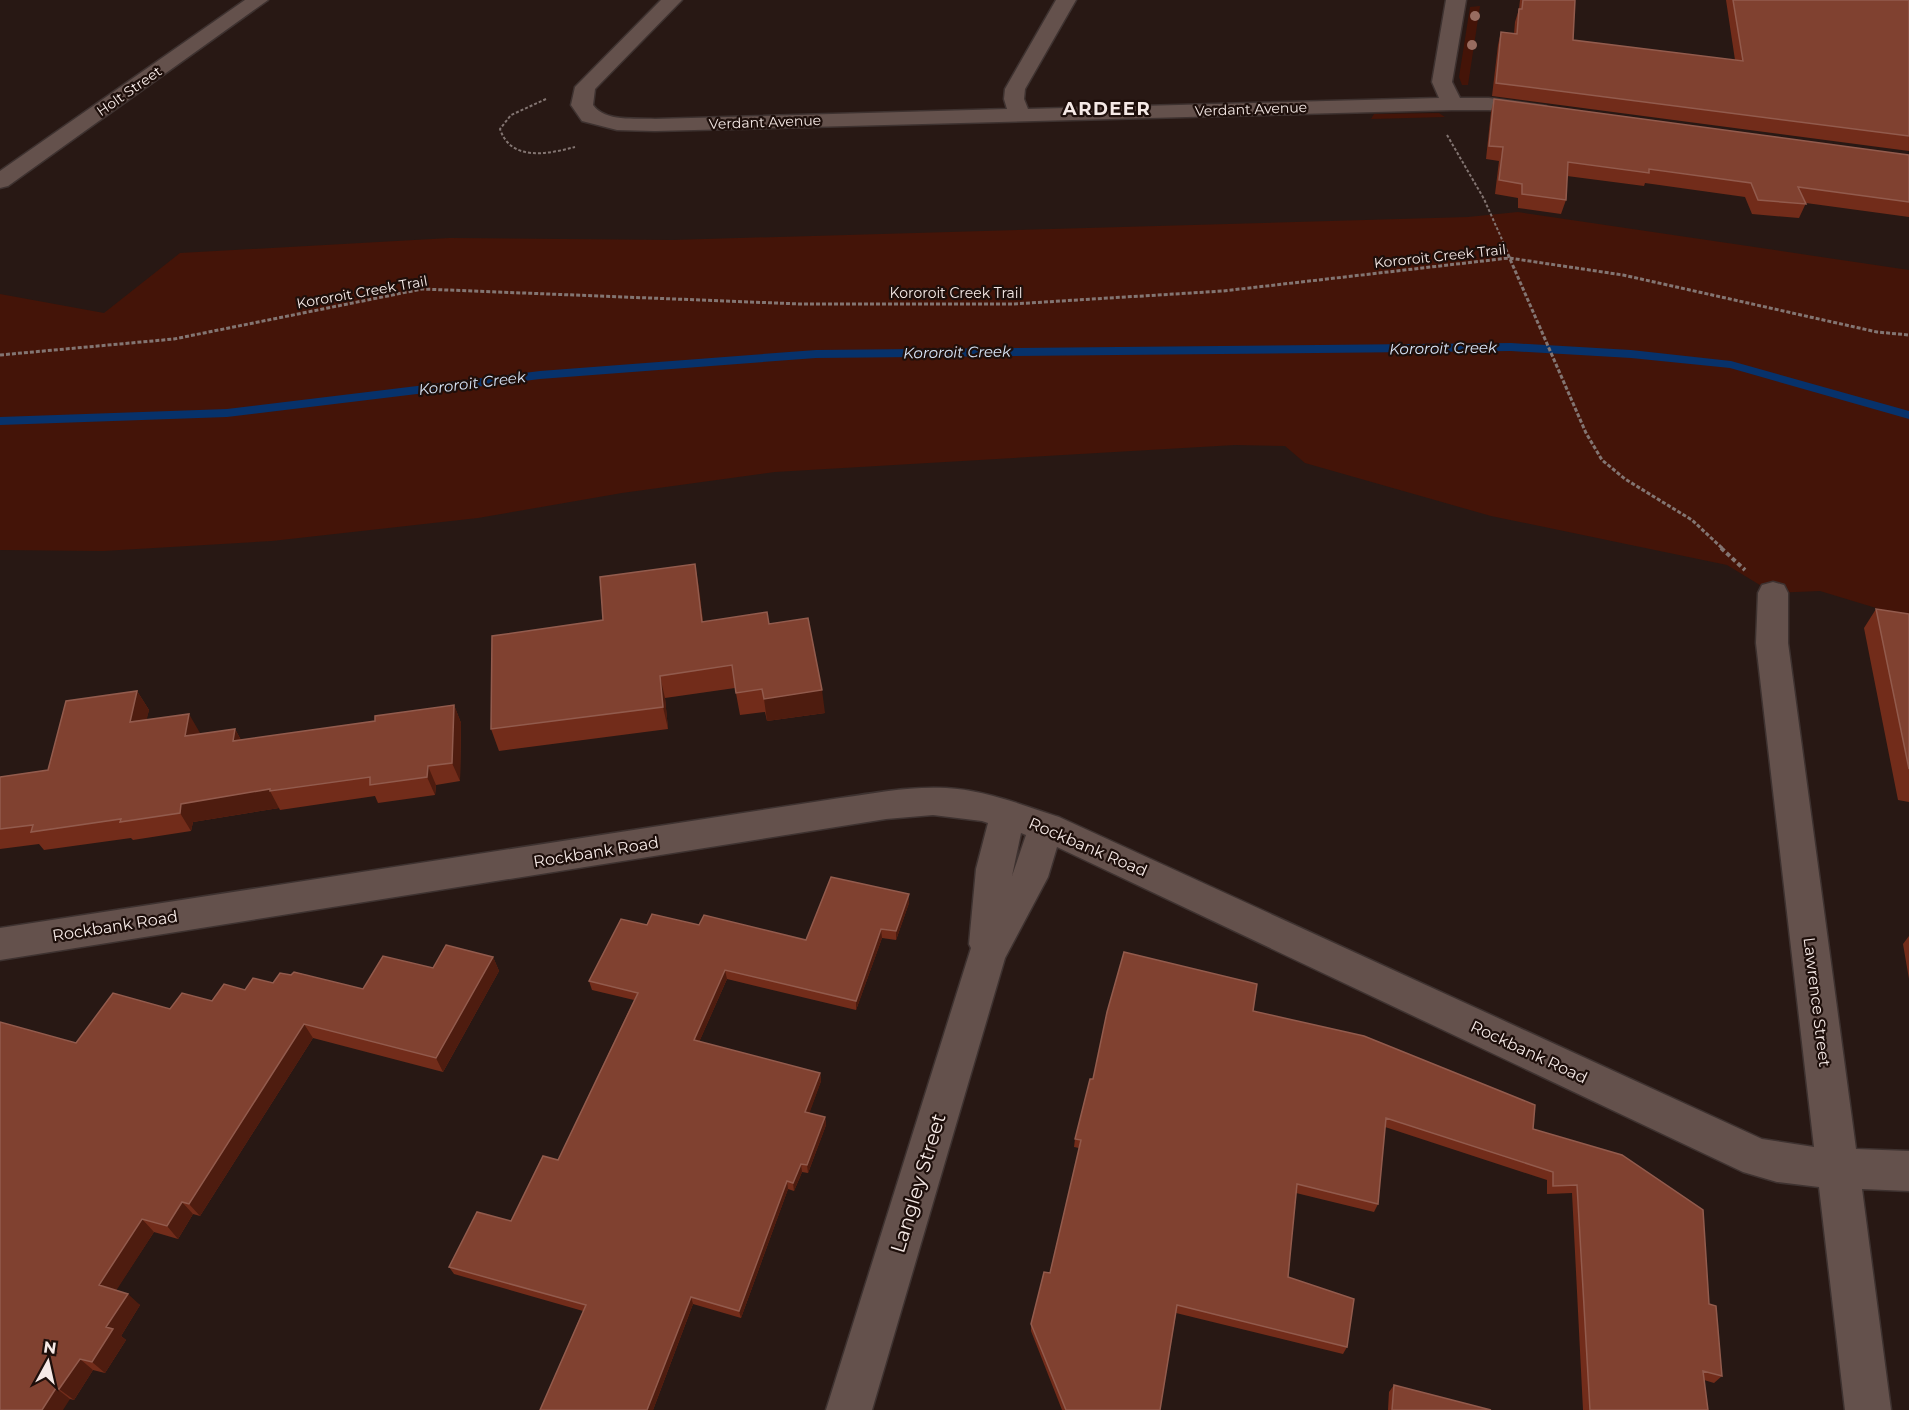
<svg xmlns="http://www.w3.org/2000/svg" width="1909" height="1410" viewBox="0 0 1909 1410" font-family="Montserrat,sans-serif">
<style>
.green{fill:#441408}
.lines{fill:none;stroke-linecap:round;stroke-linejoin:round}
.stream{fill:#07326b;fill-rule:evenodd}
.minor-casing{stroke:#3e3230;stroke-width:3}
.path-far2{stroke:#837572;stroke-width:2;stroke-dasharray:3 2;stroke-linecap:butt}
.path-far1{stroke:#837572;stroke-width:3;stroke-dasharray:4 2;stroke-linecap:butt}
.path{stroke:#837572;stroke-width:4;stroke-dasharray:4.5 3;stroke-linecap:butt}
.minor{fill:#64514c;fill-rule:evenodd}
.tree{fill:#986c60}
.wall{fill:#722c1a}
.shaded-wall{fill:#4e1c0f}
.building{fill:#804130;stroke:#925b4d;stroke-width:1.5}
.labels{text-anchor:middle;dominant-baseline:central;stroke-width:4.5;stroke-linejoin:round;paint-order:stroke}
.far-street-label{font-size:14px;fill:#f5e9e6;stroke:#1e0f0b}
.far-water-label{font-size:15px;font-style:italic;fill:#d8e4f6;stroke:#1e0f0b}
.street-label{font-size:16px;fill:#f5e9e6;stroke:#1e0f0b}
.far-district-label{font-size:18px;font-weight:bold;letter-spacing:1.5px;fill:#f5e9e6;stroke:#1e0f0b}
.near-street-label{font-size:20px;fill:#f5e9e6;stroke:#1e0f0b}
</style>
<rect width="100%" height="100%" fill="#281814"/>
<!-- green -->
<path class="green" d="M 1480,6 L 1468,85 L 1462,85 L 1459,77 L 1470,7 Z
M 1439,113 L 1445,117 L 1371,119 L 1374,114 Z
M 1518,212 L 1909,270 L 1909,618 L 1820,591 L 1773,593 L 1727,565 L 1491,516 L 1305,463 L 1285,446 L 1235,445 L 775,472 L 622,493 L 478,518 L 272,541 L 103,551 L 0,550 L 0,294 L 104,313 L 180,253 L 450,238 L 672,240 L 1468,217 Z"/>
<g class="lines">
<!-- stream -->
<path class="stream" d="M 1511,343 L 1631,350 L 1731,361 L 1909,411 L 1909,419 L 1730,368 L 1631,358 L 1511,351 L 816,358 L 540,379 L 227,417 L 0,425 L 0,417 L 227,409 L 540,371 L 816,350 Z"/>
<!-- minor casing -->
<g class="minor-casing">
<path id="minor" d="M 245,0 L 268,0 L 8,186 L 0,188 L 0,171 Z
M 661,0 L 682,0 L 595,89 L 593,105 C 605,122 635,118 655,119 L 1007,109 L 1004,99 L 1005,89 L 1056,0 L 1076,0 L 1025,89 L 1024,99 L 1028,109 L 1439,98 L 1432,82 L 1446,0 L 1466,0 L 1452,82 L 1460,98 L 1489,98 L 1538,105 L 1546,106 L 1549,111 L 1546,116 L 1538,117 L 1489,110 L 1452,110 L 655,131 L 617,130 L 582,121 L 571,105 L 575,87 Z
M 1773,582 L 1784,585 L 1788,593 L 1788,643 L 1856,1149 L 1909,1151 L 1909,1191 L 1862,1189 L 1891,1410 L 1845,1410 L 1819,1187 L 1777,1182 L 1743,1172 L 1057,847 L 1048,877 L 1005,958 L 872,1410 L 826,1410 L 971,948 L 969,944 L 976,869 L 988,823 L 982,821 L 933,815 L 886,819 L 0,960 L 0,928 L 840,798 C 875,793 911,786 946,788 C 985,790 1022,805 1059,817 L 1762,1139 L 1814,1147 L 1756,643 L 1758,593 L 1762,585 ZM 1021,833 L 1026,835 L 1012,876 Z"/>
</g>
<!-- path-far2 -->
<path class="path-far2" d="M 546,99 L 511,115 L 500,129 C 511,162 548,154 575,147
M 1447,135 L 1484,199 L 1504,244"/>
<!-- path-far1 -->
<path class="path-far1" d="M 1503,243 L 1586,433 L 1602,460 L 1625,479 L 1692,520 L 1723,549
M 0,355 L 174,339 L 422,289 L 801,304 L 1012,304 L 1223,291 L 1509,258 L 1623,275 L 1877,332 L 1909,335"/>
<!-- path -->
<path class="path" d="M 1721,548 L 1745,570"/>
<!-- minor -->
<use href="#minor" class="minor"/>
</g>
<!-- trees -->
<g class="tree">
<circle cx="1475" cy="16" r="5"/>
<circle cx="1472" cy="45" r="5"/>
</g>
<!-- wall -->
<path class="wall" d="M 1520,0 L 1575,0 L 1573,40 L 1735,60 L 1726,0 L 1909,0 L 1909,151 L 1492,96 L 1498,45 L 1501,32 L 1514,34 L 1515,22 L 1519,9 Z
M 1494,99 L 1909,155 L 1909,217 L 1806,203 L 1799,218 L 1752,214 L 1745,197 L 1645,183 L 1644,186 L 1567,176 L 1566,200 L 1561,214 L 1518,208 L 1518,198 L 1495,194 L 1499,161 L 1486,159 L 1491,112 Z
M 695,564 L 703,622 L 769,624 L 825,713 L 767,721 L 765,712 L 740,715 L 735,688 L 665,698 L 668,729 L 499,751 L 491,729 L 603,620 Z
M 1876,609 L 1909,614 L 1909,802 L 1898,800 L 1864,628 Z
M 137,691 L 149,710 L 146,720 L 200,733 L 200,734 L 235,729 L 241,740 L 375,721 L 454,705 L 461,723 L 460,781 L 436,785 L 435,795 L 378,803 L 375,796 L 280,810 L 279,808 L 193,822 L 191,831 L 133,840 L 131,838 L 44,850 L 39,844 L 0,849 L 0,777 L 48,770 Z
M 909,903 L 896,940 L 882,938 L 856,1010 L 727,979 L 699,1042 L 820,1073 L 821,1081 L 809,1113 L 825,1117 L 826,1125 L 808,1173 L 802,1172 L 794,1191 L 788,1189 L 741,1318 L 693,1304 L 653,1410 L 540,1410 L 583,1311 L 454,1274 L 449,1267 L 511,1221 L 558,1160 L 634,1000 L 592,990 L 589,981 L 647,925 L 699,925 L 806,940 Z
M 1909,936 L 1909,979 L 1903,944 Z
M 493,957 L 499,971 L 443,1072 L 313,1038 L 200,1216 L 193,1214 L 178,1239 L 154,1232 L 116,1290 L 140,1305 L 121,1336 L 126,1340 L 105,1373 L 93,1370 L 74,1400 L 70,1399 L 0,1410 L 76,1043 L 170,1009 L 212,1001 L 245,990 L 273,983 L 363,989 L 433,968 Z
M 1253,1011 L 1533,1129 L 1709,1304 L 1722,1376 L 1714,1383 L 1704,1380 L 1708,1410 L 1583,1410 L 1572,1193 L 1547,1194 L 1547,1180 L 1385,1127 L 1378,1204 L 1374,1212 L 1296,1193 L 1288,1277 L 1347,1347 L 1343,1354 L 1176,1313 L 1160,1410 L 1062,1410 L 1031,1331 L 1031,1324 L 1050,1273 L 1079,1148 L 1074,1147 L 1075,1139 L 1093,1079 Z
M 1394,1385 L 1491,1410 L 1388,1410 L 1389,1392 Z"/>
<!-- shaded-wall -->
<path class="shaded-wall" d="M 695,564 L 699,587 L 706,644 L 702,622 Z
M 660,676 L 665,698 L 668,729 L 663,707 Z
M 822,690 L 825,713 L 767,721 L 764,699 Z
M 137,691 L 149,710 L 142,741 L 130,722 Z
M 454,705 L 461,723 L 460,781 L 452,763 Z
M 189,714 L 200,733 L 196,755 L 185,736 Z
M 235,729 L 245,748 L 233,741 Z
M 428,766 L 436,785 L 435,795 L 427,777 Z
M 270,789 L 270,791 L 279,808 L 193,822 L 191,831 L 180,813 L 181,804 Z
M 909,894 L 909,903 L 896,940 L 896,931 Z
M 881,929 L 882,938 L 856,1010 L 856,1001 Z
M 493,957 L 499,971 L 443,1072 L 436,1058 Z
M 725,970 L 727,979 L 696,1049 L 694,1040 Z
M 304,1024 L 313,1038 L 200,1216 L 189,1204 Z
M 820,1073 L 821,1081 L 807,1120 L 805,1112 Z
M 825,1117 L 826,1125 L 808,1173 L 807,1165 Z
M 801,1164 L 802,1172 L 794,1191 L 793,1183 Z
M 787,1181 L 788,1189 L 741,1318 L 739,1311 Z
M 182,1202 L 193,1214 L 178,1239 L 167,1226 Z
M 142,1219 L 154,1232 L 112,1297 L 99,1285 Z
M 128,1294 L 140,1305 L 121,1336 L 126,1340 L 105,1373 L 92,1362 L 106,1327 Z
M 691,1297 L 693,1304 L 653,1410 L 647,1410 Z
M 80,1359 L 93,1370 L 74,1400 L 59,1389 Z
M 56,1388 L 70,1399 L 63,1410 L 42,1410 Z"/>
<!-- building -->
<path class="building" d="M 1523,0 L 1575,0 L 1573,40 L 1743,61 L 1733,0 L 1909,0 L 1909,136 L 1496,83 L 1501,32 L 1517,34 L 1519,9 L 1522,9 Z
M 1494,99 L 1909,155 L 1909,202 L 1798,187 L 1806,204 L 1758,200 L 1751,183 L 1649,169 L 1649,173 L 1568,162 L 1566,200 L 1522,194 L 1522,184 L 1499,180 L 1503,147 L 1489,146 Z
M 695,564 L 702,622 L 767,612 L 769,624 L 808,618 L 822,690 L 764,699 L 762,689 L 736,693 L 732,665 L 660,676 L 663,707 L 491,729 L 492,636 L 603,620 L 600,577 Z
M 1876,609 L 1909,614 L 1909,769 Z
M 137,691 L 130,722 L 189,714 L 185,736 L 235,729 L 233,741 L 375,721 L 375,716 L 454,705 L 452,763 L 428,766 L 427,777 L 370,785 L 370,777 L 270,791 L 270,789 L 181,804 L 180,813 L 120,822 L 121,819 L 31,832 L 33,825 L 0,829 L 0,777 L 48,770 L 66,701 Z
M 831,877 L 909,894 L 896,931 L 881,929 L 856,1001 L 725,970 L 694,1040 L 820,1073 L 805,1112 L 825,1117 L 807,1165 L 801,1164 L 793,1183 L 787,1181 L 739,1311 L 691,1297 L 647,1410 L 540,1410 L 586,1305 L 449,1267 L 477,1212 L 511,1221 L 543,1156 L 558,1160 L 638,993 L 589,981 L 621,919 L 647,925 L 652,914 L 699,925 L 704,915 L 806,940 Z
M 446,945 L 493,957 L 436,1058 L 304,1024 L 189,1204 L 182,1202 L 167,1226 L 142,1219 L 99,1285 L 128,1294 L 106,1327 L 113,1329 L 92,1362 L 80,1359 L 59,1389 L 56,1388 L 42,1410 L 0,1410 L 0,1022 L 76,1043 L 113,993 L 170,1009 L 182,993 L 212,1001 L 224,984 L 245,990 L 253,978 L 273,983 L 280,973 L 291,975 L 294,972 L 363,989 L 383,956 L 433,968 Z
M 1124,952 L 1257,984 L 1253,1011 L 1364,1036 L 1535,1105 L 1533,1129 L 1622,1155 L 1703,1210 L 1709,1304 L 1716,1306 L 1722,1376 L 1703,1371 L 1708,1410 L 1590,1410 L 1577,1185 L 1553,1186 L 1553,1172 L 1386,1118 L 1378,1204 L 1297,1184 L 1288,1277 L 1354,1299 L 1347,1347 L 1177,1305 L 1160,1410 L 1066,1410 L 1031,1324 L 1044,1272 L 1050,1273 L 1081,1140 L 1075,1139 L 1090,1079 L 1093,1079 L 1107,1012 Z
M 1394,1385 L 1491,1410 L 1392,1410 Z"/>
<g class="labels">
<!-- far-street labels -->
<g class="far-street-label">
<text transform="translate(129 91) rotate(-35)">Holt Street</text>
<text transform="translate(1251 109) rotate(-2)">Verdant Avenue</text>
<text transform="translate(765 122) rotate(-2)">Verdant Avenue</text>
<text transform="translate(1440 256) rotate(-6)">Kororoit Creek Trail</text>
<text transform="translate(362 292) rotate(-10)">Kororoit Creek Trail</text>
<text x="956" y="293">Kororoit Creek Trail</text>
</g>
<!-- far-water labels -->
<g class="far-water-label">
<text transform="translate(1443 348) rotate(-1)">Kororoit Creek</text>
<text transform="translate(957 352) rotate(-1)">Kororoit Creek</text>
<text transform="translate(472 383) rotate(-7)">Kororoit Creek</text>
</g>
<!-- street labels -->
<g class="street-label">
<text transform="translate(1088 847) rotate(23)">Rockbank Road</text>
<text transform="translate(596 852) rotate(-9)">Rockbank Road</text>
<text transform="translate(115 926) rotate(-9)">Rockbank Road</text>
<text transform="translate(1817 1002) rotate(83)">Lawrence Street</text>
<text transform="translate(1529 1052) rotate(25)">Rockbank Road</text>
</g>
<!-- far-district labels -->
<g class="far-district-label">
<text x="1107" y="109">ARDEER</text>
</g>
<!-- near-street labels -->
<g class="near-street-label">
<text transform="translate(918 1183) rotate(-73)">Langley Street</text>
</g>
</g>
<!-- north arrow -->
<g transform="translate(48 1362) rotate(8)" stroke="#1e0f0b" stroke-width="4.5" paint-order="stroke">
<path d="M0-4.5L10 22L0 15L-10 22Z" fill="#f5e9e6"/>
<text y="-9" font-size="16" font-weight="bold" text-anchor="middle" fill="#f5e9e6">N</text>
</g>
</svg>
